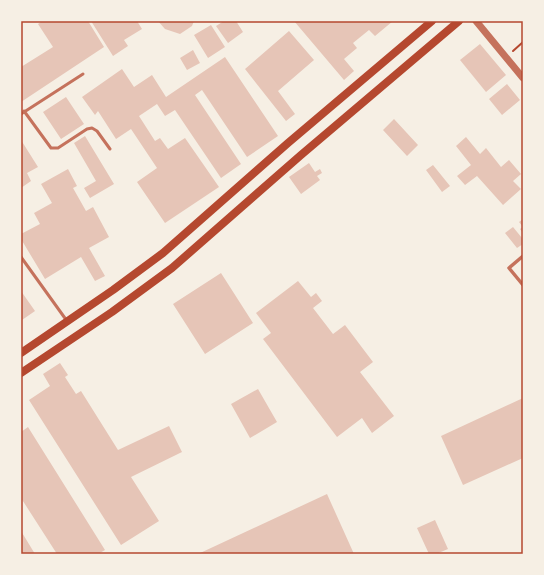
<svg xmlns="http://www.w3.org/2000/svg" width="544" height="575" viewBox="0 0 544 575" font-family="'Noto Serif',serif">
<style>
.building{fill:#e6c5b7}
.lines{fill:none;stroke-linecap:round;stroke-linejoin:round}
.path{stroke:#b5482f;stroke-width:2}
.service{stroke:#c5725c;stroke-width:3}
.pedestrian{stroke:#c5725c;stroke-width:3.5}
.tertiary{stroke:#c5725c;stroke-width:7}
.secondary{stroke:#b5482f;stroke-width:8}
.neatline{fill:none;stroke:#b5482f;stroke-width:1.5}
</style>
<rect width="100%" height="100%" fill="#f6efe4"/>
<!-- building -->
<path class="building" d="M 42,21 L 88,21 L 104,47 L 21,102 L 21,67 L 53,47 L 38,24 Z
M 91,21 L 137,21 L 142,29 L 124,40 L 128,46 L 113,56 Z
M 158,21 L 194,21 L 192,26 L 180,34 L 165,29 Z
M 224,21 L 236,21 L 243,32 L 228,43 L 216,26 Z
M 294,21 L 393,21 L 375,36 L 369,30 L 353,43 L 357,48 L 344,59 L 354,71 L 344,80 Z
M 211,25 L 225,47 L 208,58 L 194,35 Z
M 289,31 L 314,60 L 278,91 L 295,114 L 286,121 L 245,69 Z
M 480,44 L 506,75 L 486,92 L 460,60 Z
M 193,50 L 200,63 L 187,70 L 180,58 Z
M 225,57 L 278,136 L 247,157 L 202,90 L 195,95 L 241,164 L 221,178 L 175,110 L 165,116 L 157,104 L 139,116 L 155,141 L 160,138 L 168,149 L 185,138 L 219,187 L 165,223 L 137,182 L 157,168 L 131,129 L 116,139 L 98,111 L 95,115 L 82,97 L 122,69 L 134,87 L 152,75 L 166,97 Z
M 507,84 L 520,100 L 502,115 L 489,99 Z
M 66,97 L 84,124 L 61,139 L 43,112 Z
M 394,119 L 418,145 L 407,156 L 383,130 Z
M 85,136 L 114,184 L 90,198 L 84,188 L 96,181 L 74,143 Z
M 466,137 L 480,154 L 486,148 L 501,167 L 509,160 L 521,174 L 513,181 L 521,189 L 503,205 L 477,176 L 465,185 L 457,176 L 471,165 L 456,146 Z
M 21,140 L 38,167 L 27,173 L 31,181 L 21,188 Z
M 309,163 L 315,172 L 320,169 L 322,173 L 317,176 L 320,180 L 301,194 L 289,177 Z
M 433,165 L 450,186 L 442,192 L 426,170 Z
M 68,169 L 77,186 L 73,188 L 86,211 L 93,207 L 109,237 L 89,248 L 105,276 L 95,281 L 81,257 L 45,279 L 21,239 L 21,234 L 40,224 L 34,213 L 52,203 L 41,184 Z
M 523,219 L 523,233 L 520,229 L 523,227 L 519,222 Z
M 513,227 L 522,238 L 523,237 L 523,244 L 517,248 L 505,233 Z
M 221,273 L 253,323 L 205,354 L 173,304 Z
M 298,281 L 311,297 L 316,293 L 322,301 L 313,308 L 333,334 L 345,325 L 373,362 L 360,372 L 394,416 L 372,433 L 362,418 L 337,437 L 263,339 L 271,333 L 256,313 Z
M 21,291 L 35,311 L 22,320 L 21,319 Z
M 60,363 L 68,375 L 65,377 L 76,394 L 81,391 L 118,450 L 169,426 L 182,452 L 131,477 L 159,521 L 121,545 L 29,400 L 50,386 L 43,374 Z
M 258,389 L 277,422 L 250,438 L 231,404 Z
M 523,398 L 523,458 L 463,485 L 441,436 Z
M 28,427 L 105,550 L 98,554 L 57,554 L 21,498 L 21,432 Z
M 327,494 L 354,554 L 198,554 Z
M 435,520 L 448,549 L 436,554 L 429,554 L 417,528 Z
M 21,531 L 35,554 L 21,554 Z"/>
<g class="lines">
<!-- path -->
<path class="path" d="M 513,51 L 523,42"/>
<!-- service -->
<path class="service" d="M 24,111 L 51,148 L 58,148 L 87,129 L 92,128 L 97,131 L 110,149
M 21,114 L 83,74
M 21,257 L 67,321"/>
<!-- pedestrian -->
<path class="pedestrian" d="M 523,256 L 509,268 L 523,285"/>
<!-- tertiary -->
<path class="tertiary" d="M 476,21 L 523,78"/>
<!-- secondary -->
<path class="secondary" d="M 21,353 L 113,290 L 163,253 L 288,143 L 432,21
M 21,373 L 112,312 L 172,268 L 301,155 L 459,21"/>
</g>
<!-- border -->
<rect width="544" height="575" fill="none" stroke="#f6efe4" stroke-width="44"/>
<rect x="22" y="22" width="500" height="531" class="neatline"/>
</svg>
